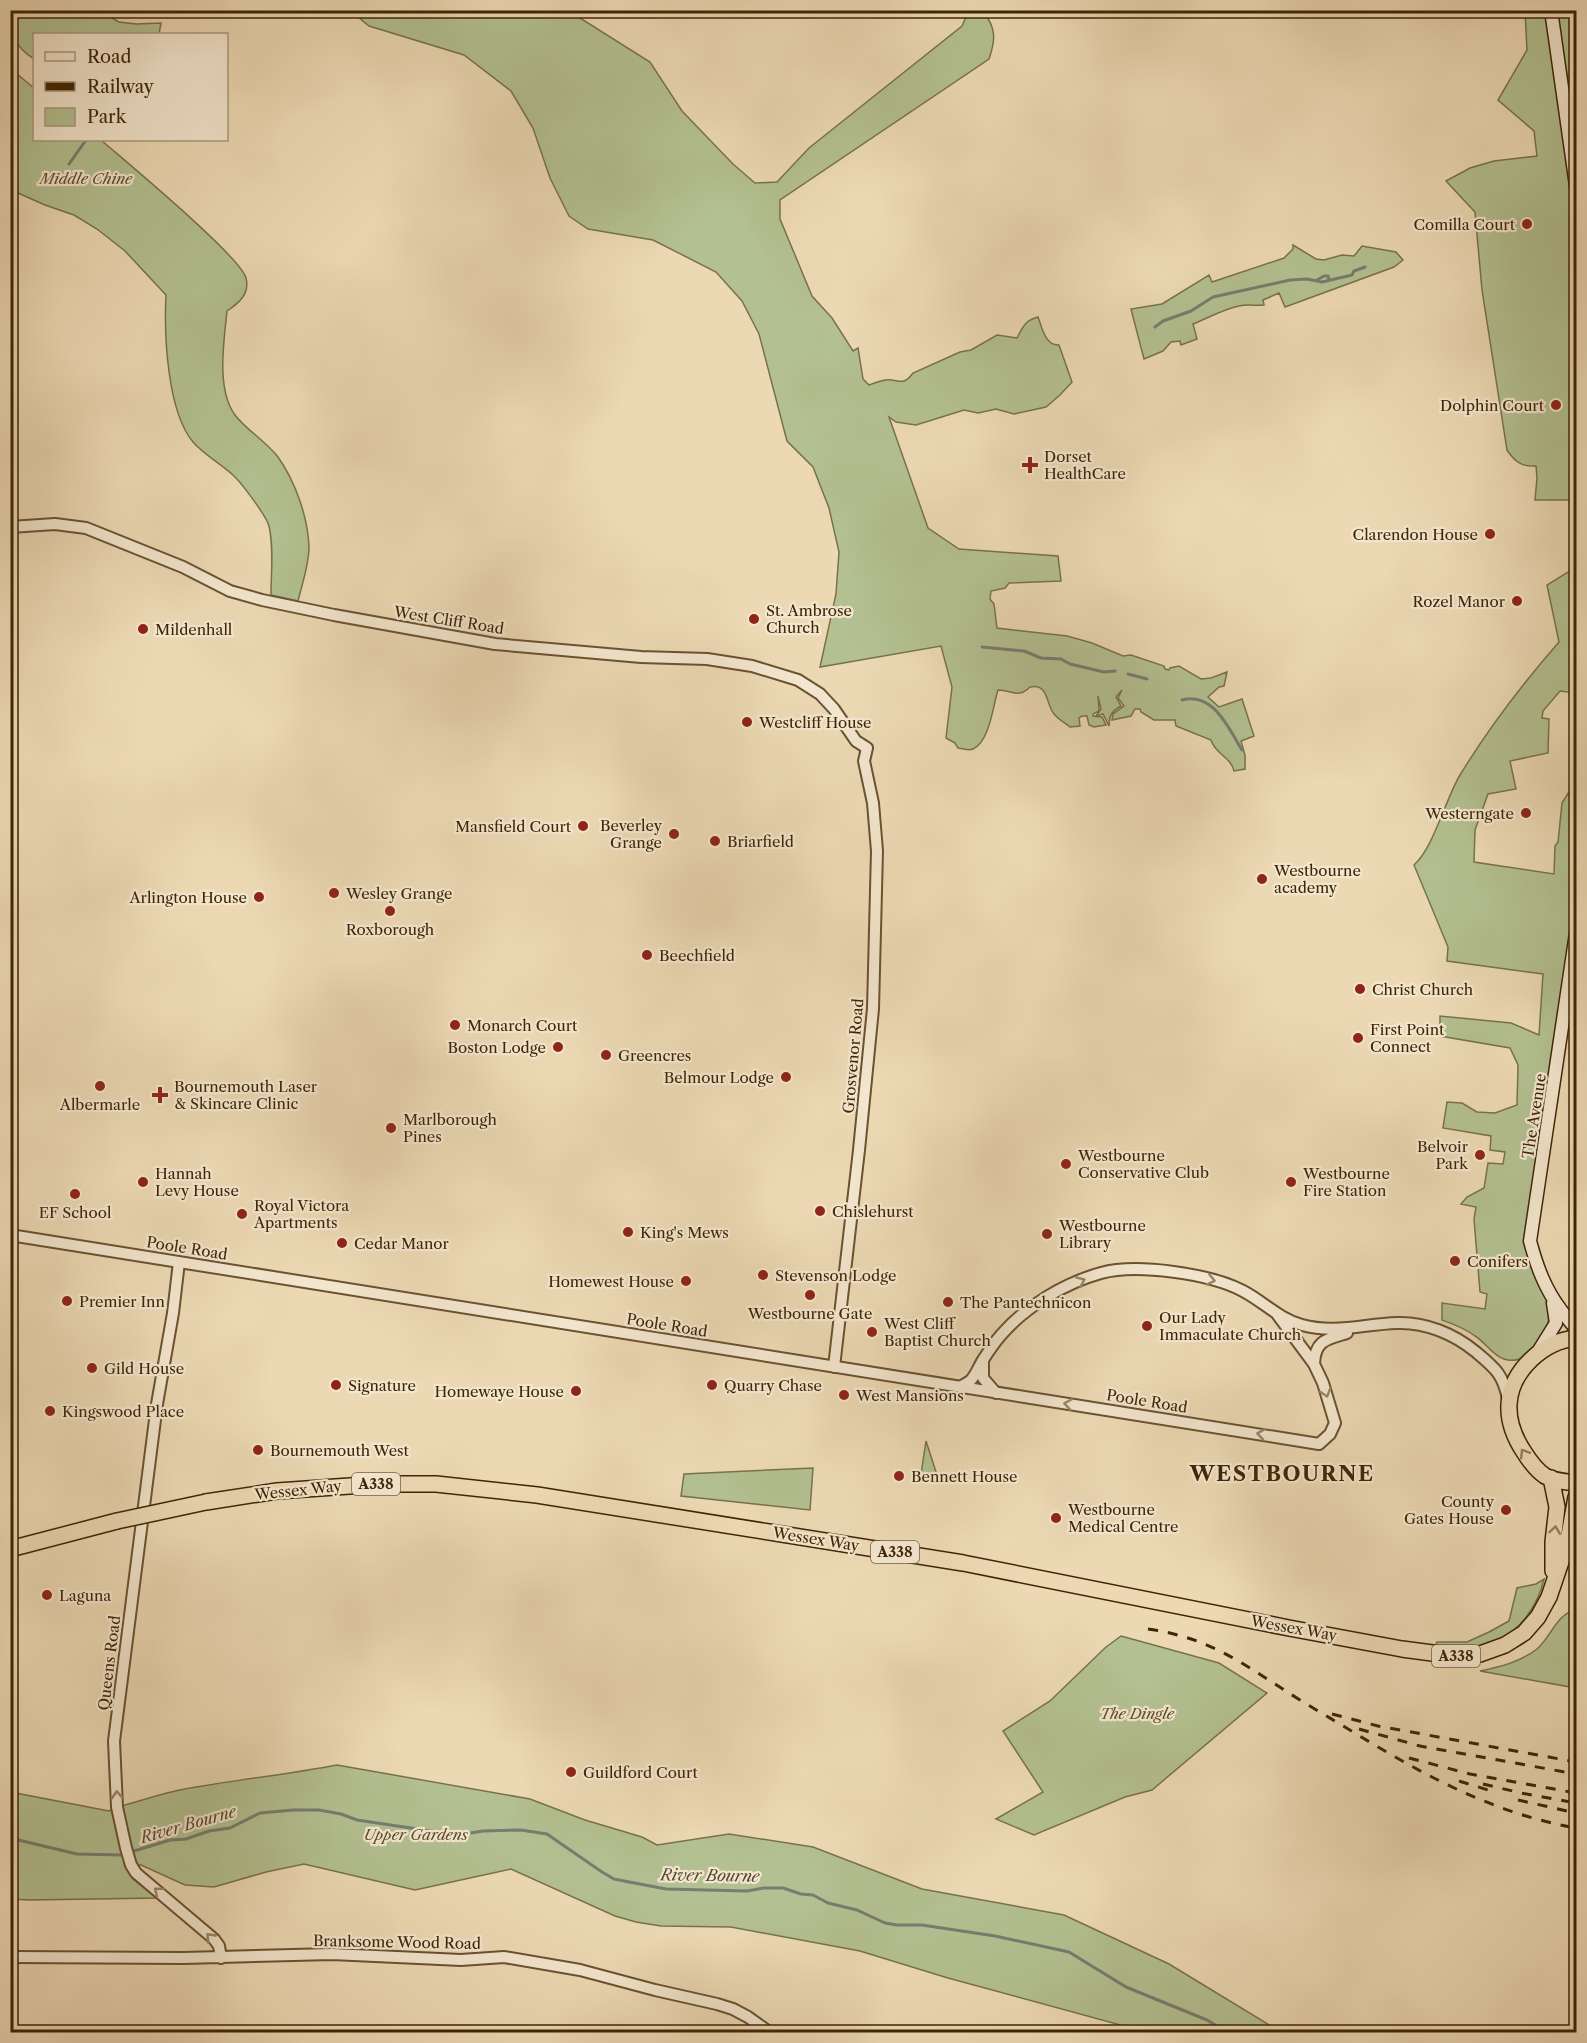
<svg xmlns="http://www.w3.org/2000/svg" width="1587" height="2043" viewBox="0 0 1587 2043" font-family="'Libre Caslon Text',serif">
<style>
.green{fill:#b3c091;stroke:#78724b;stroke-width:1.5}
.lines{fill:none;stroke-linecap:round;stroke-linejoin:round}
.stream{stroke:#777d70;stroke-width:3}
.tertiary-casing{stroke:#6a5231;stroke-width:14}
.secondary-casing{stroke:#3e2505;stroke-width:15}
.trunk-casing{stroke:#3e2505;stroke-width:18}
.tertiary{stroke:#f3e6ce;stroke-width:10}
.secondary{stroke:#f3e6ce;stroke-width:12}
.trunk{stroke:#ecd9b4;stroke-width:15}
.rail{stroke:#3e2505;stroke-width:3;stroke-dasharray:10 10;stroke-linecap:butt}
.trunk-bridge-casing{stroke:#3e2505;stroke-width:18;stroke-linecap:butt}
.trunk-bridge{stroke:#ecd9b4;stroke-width:15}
.oneway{stroke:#98866a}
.oneway2{stroke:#957f5c}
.poi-dot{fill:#8f2418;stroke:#f3e6ce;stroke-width:2}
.labels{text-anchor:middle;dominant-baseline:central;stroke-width:4.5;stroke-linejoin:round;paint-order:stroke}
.shield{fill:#f3e6ce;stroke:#745f41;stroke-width:1.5}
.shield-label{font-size:14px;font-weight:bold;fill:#3e2505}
.park-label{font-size:15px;font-style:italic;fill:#5b4c28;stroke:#f3e6ce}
.poi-label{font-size:15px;fill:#3e2505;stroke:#f3e6ce;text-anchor:start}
.street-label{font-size:15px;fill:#3e2505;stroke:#f3e6ce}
.water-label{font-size:16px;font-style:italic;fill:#564a32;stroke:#f3e6ce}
.district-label{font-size:21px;font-weight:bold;letter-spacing:1.5px;fill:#3e2505;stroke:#f3e6ce}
</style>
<rect width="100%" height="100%" fill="#ecd9b4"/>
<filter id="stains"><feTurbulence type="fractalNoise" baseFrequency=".00333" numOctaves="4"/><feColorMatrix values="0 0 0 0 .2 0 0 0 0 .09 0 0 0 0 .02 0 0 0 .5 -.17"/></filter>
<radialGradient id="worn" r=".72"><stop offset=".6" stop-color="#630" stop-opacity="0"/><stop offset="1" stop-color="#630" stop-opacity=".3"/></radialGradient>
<!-- green -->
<path class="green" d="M 10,11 L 100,11 L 119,22 L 136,24 L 161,23 L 159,34 L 34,34 L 34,59 C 14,46 10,34 10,11 Z
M 351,11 L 569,11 L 650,62 L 682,111 L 733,164 L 755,183 L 777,182 L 809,148 L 962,26 L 965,19 L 962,11 L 983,11 C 996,28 996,39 989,59 L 780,200 L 780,219 L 812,296 L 832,318 L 853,351 L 858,348 L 863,379 L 869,385 C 874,383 880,381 885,380 C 898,378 902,388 913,373 L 960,352 L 971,350 L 997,335 L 1017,338 C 1023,327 1024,321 1038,317 C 1042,327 1045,346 1059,345 L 1072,382 L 1060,395 L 1046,407 L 1014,414 L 996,409 L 978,413 L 964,410 L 916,425 L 896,422 L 889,417 L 928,528 L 959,549 L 1058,556 L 1061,581 L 1009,583 L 1005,588 L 991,591 L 990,599 L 994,604 L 997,628 L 1067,636 L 1092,643 L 1123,656 L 1131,655 L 1164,666 L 1165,669 L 1169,670 L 1170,668 L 1179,666 L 1201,679 L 1211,678 L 1227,672 L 1224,686 L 1219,687 L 1208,697 L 1219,707 L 1242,699 L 1254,736 L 1241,741 L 1245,755 L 1245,769 L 1234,771 C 1231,757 1215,754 1211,740 L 1176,726 L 1175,720 L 1154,720 L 1141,712 L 1140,709 L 1135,709 L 1131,716 L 1112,720 L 1113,714 L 1124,706 L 1118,698 L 1122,690 L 1116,697 L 1121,706 C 1112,711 1109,715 1109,726 L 1103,714 L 1096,716 L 1101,709 L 1098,696 L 1099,711 L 1093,714 L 1093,716 L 1102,717 L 1106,725 L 1094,727 L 1089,725 L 1087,716 L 1082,716 L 1079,718 L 1080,726 L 1070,727 C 1065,723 1058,719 1054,714 C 1046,705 1049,683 1030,687 C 1018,699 1013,690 998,690 C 993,705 990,741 973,749 C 969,751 963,749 958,748 L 955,743 L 946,738 L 952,687 L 941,646 L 820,667 L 836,594 L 839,552 L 829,508 L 813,467 L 787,441 L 759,334 L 742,301 L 716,272 L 653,240 L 588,229 L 569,216 L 550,178 L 533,128 L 511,91 L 464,55 L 369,26 Z
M 1525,11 L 1576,11 L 1576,500 L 1535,500 L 1537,478 L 1536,466 C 1522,467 1515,462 1507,450 L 1482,290 L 1475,212 L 1446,181 L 1470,168 L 1494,161 L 1537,156 L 1534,131 L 1498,100 L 1527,50 Z
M 11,69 L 34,88 L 34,140 L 101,140 C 125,161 240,256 246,278 C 250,294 239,303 227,311 C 224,341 216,389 235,415 C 246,430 266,441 278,457 C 295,481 308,517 309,547 C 309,565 302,584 298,601 L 271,595 C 271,573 274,548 269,526 C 267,517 243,485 235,477 C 223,465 204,455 193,442 C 167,411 164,334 166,295 L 125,251 L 97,229 L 74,215 L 45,205 L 11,190 Z
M 1293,245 L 1316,259 L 1324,260 L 1342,255 L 1354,256 L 1362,246 L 1396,252 L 1403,260 L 1394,267 L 1285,307 L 1279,293 L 1263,300 L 1264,305 C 1256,306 1247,304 1239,306 C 1224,309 1208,318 1193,324 L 1197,339 L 1181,345 L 1180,341 L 1171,342 L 1163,351 L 1144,359 L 1131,309 L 1162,304 L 1209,275 L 1212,282 L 1284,258 L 1293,249 Z
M 1576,567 L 1576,693 L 1560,691 L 1543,711 L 1542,718 L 1549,719 L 1548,753 L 1510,761 L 1516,789 L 1488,794 L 1475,830 L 1474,862 L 1554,874 L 1555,846 L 1558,842 L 1562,803 L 1572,787 L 1573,778 L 1572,770 L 1576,728 L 1576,933 L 1530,1241 C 1541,1275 1566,1327 1530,1354 C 1522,1359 1512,1362 1504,1359 C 1493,1356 1485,1342 1475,1336 C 1465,1328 1453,1324 1442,1320 L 1442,1303 L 1485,1309 L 1487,1294 L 1480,1292 L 1474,1219 L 1476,1207 L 1461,1204 L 1467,1197 L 1484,1188 L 1488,1163 L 1503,1164 L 1505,1152 L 1490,1150 L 1491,1136 L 1443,1128 L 1447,1102 L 1462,1103 L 1477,1112 L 1495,1113 L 1517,1105 L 1518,1065 L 1510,1048 L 1440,1036 L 1440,1016 L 1511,1023 L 1539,1035 L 1543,974 L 1447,961 L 1448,947 L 1414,865 C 1434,847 1445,800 1460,775 C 1487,731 1525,681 1559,642 L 1547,585 Z
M 926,1441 L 936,1472 L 943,1483 L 920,1481 Z
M 813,1468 L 810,1510 L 681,1496 L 684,1474 Z
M 1544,1579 C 1538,1606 1520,1631 1494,1643 C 1476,1651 1453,1649 1434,1649 L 1437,1642 L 1467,1642 L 1489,1632 L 1509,1621 L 1517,1588 L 1536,1584 Z
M 1576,1610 L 1576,1688 L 1480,1671 C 1500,1667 1520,1662 1537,1649 C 1551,1637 1557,1613 1576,1610 Z
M 1121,1636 L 1219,1663 L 1267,1693 L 1152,1790 L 1125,1797 L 1034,1835 L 996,1819 L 1043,1792 L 1003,1731 L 1050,1701 L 1106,1647 Z
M 337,1765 L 530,1799 L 585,1820 L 642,1837 L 657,1845 L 729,1834 L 813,1847 L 922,1889 L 1064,1915 L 1169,1964 L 1281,2032 L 1146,2032 L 948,1978 L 860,1951 L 731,1927 L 661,1926 L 636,1922 L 615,1916 L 511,1869 L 415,1890 L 304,1864 L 266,1872 L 214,1887 L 185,1885 L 141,1865 L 132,1865 L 133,1879 L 157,1898 L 29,1900 L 11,1899 L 10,1792 L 109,1811 L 117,1807 C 138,1802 159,1794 180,1790 C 232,1780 285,1775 337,1765 Z"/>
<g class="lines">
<!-- stream -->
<path class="stream" d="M 69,164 L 86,140
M 1317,280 L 1324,276 L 1328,276 L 1329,279
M 1155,327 L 1163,321 L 1191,311 L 1213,297 L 1290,280 L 1307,279 L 1322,282 L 1352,275 L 1354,271 L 1365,267
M 982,647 L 1024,651 L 1041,658 L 1061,659 L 1070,664 L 1104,672 L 1115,671
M 1128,674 L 1147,679
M 1182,700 C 1213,691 1229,729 1242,750
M 10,1838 L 77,1854 L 121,1855 L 170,1840 L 186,1839 L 209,1831 L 230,1828 L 260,1813 L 293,1810 L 319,1810 L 341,1814 L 357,1820 L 458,1835 L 483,1831 L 521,1830 L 547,1834 L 602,1872 L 614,1879 L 624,1881 L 666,1889 L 747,1891 L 764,1888 L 783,1888 L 801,1894 L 813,1895 L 828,1903 L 857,1910 L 885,1923 L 897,1925 L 922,1925 L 995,1936 L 1069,1952 L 1126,1987 L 1207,2020 L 1227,2032"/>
<!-- tertiary casing -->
<g class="tertiary-casing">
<path id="tertiary" d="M 10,527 L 55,524 L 86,528 L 183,567 L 230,591 L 262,600 L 334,615 L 495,644 L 641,657 L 707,659 L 752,666 L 798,680 L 820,694 L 834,709 L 856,741 L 867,748 L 864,761 L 873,803 L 877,851 L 873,1009 L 859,1150 L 834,1367
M 10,1235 L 1319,1444 L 1330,1434 L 1335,1423 L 1323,1383 L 1314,1364 L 1277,1314
M 179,1262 L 173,1313 L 157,1404 L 114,1741 L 117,1807 L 126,1848 L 131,1865 L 136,1873 L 214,1939 L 219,1946 L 221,1958
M 983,1360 L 983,1378 L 996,1393
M 1314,1364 C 1315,1340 1327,1339 1347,1333
M 960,1387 C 963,1385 968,1383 971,1380 C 976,1375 979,1366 983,1360 C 988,1352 995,1342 1001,1335 C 1026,1306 1065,1283 1101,1273 C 1137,1263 1211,1274 1243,1291 C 1264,1302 1279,1319 1302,1325 C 1335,1334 1364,1324 1397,1323 C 1426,1322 1454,1334 1476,1352 C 1495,1368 1503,1374 1508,1399
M 10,1957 L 184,1958 L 332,1954 L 461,1960 L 504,1957 L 580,1970 L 655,1990 L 717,2004 L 733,2009 L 748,2017 L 769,2032"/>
</g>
<!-- secondary casing -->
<g class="secondary-casing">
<path id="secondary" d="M 1551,10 L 1576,186
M 1576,933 L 1530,1241 C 1537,1267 1545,1289 1561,1310 C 1566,1316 1570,1323 1576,1328
M 1538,1352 L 1556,1323 L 1553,1303"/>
</g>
<!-- trunk casing -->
<g class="trunk-casing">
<path id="trunk" d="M 1576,1338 C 1544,1341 1511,1370 1509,1404 C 1508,1421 1514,1437 1524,1452 C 1529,1460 1536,1470 1545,1476 C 1553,1481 1567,1482 1576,1483
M 1551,1478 L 1557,1507 L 1553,1542 L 1553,1571
M 206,1502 L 277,1491 L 379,1484 L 436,1484 L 537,1495 L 963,1563 L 1289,1628 L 1402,1649 L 1455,1656 L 1480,1654 L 1505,1645 L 1524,1633 L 1538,1617 L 1549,1597 L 1568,1541 L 1576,1497
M 10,1549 L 117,1521"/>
</g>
<!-- tertiary -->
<use href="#tertiary" class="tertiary"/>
<!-- secondary -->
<use href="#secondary" class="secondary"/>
<!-- trunk -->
<use href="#trunk" class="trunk"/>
<!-- rail -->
<path class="rail" d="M 1148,1629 C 1213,1638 1247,1667 1300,1700 C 1321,1713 1342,1725 1363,1738 C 1431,1779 1497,1814 1576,1828
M 1332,1714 L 1378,1726 L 1576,1762
M 1359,1729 L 1420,1746 L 1576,1774
M 1409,1758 L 1470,1774 L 1576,1793
M 1459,1781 L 1488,1790
M 1483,1784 L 1521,1793 L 1576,1803
M 1518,1800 L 1576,1813"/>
<!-- trunk-bridge casing -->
<g class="trunk-bridge-casing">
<path id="trunk-bridge" d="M 117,1521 L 206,1502"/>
</g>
<!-- trunk-bridge -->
<use href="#trunk-bridge" class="trunk-bridge"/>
</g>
<!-- one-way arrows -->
<defs><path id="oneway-chevron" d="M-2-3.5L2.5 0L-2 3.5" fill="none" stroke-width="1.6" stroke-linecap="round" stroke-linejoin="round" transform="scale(1.5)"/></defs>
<g class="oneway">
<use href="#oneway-chevron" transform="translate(1211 1280) rotate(13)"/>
<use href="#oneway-chevron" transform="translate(1081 1281) rotate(-24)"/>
<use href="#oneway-chevron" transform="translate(1326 1393) rotate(73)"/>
<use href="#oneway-chevron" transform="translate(1068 1404) rotate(-171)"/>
<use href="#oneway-chevron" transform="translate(1261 1434) rotate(-171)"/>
<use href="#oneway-chevron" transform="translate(117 1795) rotate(-93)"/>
<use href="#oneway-chevron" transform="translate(158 1891) rotate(-140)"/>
<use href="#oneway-chevron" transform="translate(210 1937) rotate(-134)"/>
</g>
<g class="oneway2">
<use href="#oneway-chevron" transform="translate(1524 1453) rotate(-122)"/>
<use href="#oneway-chevron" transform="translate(1555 1530) rotate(-82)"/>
</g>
<!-- markers -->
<g class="poi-dot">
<circle cx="1527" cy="224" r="6"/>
<circle cx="1556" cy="405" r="6"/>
<path d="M1027 456h6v6h6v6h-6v6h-6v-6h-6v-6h6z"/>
<circle cx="1490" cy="534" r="6"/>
<circle cx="1517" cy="601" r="6"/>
<circle cx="754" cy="619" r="6"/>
<circle cx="143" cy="629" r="6"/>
<circle cx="747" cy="722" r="6"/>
<circle cx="1526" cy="813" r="6"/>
<circle cx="583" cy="826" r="6"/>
<circle cx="674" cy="834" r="6"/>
<circle cx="715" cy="841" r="6"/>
<circle cx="1262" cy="879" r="6"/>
<circle cx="334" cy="893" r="6"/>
<circle cx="259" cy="897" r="6"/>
<circle cx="390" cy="911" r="6"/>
<circle cx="647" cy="955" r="6"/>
<circle cx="1360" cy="989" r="6"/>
<circle cx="455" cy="1025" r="6"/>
<circle cx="1358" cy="1038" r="6"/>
<circle cx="558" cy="1047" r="6"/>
<circle cx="606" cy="1055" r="6"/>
<circle cx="786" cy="1077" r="6"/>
<circle cx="100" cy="1086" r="6"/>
<path d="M157 1086h6v6h6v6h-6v6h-6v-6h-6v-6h6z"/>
<circle cx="391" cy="1128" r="6"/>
<circle cx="1480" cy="1155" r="6"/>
<circle cx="1066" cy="1164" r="6"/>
<circle cx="143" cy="1182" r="6"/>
<circle cx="1291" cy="1182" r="6"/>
<circle cx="75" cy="1194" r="6"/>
<circle cx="820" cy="1211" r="6"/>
<circle cx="242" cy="1214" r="6"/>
<circle cx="628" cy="1232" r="6"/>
<circle cx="1047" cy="1234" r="6"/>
<circle cx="342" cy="1243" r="6"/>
<circle cx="1455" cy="1261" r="6"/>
<circle cx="763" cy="1275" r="6"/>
<circle cx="686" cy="1281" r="6"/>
<circle cx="810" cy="1295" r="6"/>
<circle cx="67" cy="1301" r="6"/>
<circle cx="948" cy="1302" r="6"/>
<circle cx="1147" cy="1326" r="6"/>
<circle cx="872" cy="1332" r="6"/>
<circle cx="92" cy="1368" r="6"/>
<circle cx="336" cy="1385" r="6"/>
<circle cx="712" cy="1385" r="6"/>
<circle cx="576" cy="1391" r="6"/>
<circle cx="844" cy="1395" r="6"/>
<circle cx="50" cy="1411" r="6"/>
<circle cx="258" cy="1450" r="6"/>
<circle cx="899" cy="1476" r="6"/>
<circle cx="1506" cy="1510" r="6"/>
<circle cx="1056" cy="1518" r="6"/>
<circle cx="47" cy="1595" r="6"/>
<circle cx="571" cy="1772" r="6"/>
</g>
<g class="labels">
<!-- shield labels -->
<g class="shield">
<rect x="352" y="1473" width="48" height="22" rx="4.5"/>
<rect x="871" y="1541" width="48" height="22" rx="4.5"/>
<rect x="1432" y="1645" width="48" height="22" rx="4.5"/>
</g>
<g class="shield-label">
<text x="376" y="1484">A338</text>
<text x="895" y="1552">A338</text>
<text x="1456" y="1656">A338</text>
</g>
<!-- park labels -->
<g class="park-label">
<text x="86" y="178">Middle Chine</text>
<text x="1137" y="1713">The Dingle</text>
<text x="416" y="1834">Upper Gardens</text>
</g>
<!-- poi labels -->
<g class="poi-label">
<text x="1515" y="224" text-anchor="end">Comilla Court</text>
<text x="1544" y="405" text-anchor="end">Dolphin Court</text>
<text x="1044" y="456">Dorset<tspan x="1044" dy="17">HealthCare</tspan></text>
<text x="1478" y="534" text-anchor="end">Clarendon House</text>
<text x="1505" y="601" text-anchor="end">Rozel Manor</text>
<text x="766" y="610">St. Ambrose<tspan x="766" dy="17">Church</tspan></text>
<text x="155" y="629">Mildenhall</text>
<text x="759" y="722">Westcliff House</text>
<text x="1514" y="813" text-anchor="end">Westerngate</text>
<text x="662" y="825" text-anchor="end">Beverley<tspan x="662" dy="17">Grange</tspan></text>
<text x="571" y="826" text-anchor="end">Mansfield Court</text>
<text x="727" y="841">Briarfield</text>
<text x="1274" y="870">Westbourne<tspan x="1274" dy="17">academy</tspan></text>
<text x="346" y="893">Wesley Grange</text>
<text x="247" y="897" text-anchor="end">Arlington House</text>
<text x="390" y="929" text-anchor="middle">Roxborough</text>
<text x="659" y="955">Beechfield</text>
<text x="1372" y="989">Christ Church</text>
<text x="467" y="1025">Monarch Court</text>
<text x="1370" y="1029">First Point<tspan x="1370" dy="17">Connect</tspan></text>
<text x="546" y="1047" text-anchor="end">Boston Lodge</text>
<text x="618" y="1055">Greencres</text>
<text x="774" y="1077" text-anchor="end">Belmour Lodge</text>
<text x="174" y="1086">Bournemouth Laser<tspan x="174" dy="17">&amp; Skincare Clinic</tspan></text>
<text x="100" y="1104" text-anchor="middle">Albermarle</text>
<text x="403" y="1119">Marlborough<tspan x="403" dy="17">Pines</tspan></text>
<text x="1468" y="1146" text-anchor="end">Belvoir<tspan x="1468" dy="17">Park</tspan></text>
<text x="1078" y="1155">Westbourne<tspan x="1078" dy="17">Conservative Club</tspan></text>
<text x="155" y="1173">Hannah<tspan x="155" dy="17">Levy House</tspan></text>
<text x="1303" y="1173">Westbourne<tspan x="1303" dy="17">Fire Station</tspan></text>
<text x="254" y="1205">Royal Victora<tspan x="254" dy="17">Apartments</tspan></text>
<text x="832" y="1211">Chislehurst</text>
<text x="75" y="1212" text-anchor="middle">EF School</text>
<text x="1059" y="1225">Westbourne<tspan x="1059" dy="17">Library</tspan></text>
<text x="640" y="1232">King's Mews</text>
<text x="354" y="1243">Cedar Manor</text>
<text x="1467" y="1261">Conifers</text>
<text x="775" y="1275">Stevenson Lodge</text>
<text x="674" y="1281" text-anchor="end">Homewest House</text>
<text x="79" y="1301">Premier Inn</text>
<text x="960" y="1302">The Pantechnicon</text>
<text x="810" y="1313" text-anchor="middle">Westbourne Gate</text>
<text x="1159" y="1317">Our Lady<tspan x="1159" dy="17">Immaculate Church</tspan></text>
<text x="884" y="1323">West Cliff<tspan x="884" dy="17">Baptist Church</tspan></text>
<text x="104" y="1368">Gild House</text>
<text x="348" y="1385">Signature</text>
<text x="724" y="1385">Quarry Chase</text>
<text x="564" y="1391" text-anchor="end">Homewaye House</text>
<text x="856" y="1395">West Mansions</text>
<text x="62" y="1411">Kingswood Place</text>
<text x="270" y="1450">Bournemouth West</text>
<text x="911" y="1476">Bennett House</text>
<text x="1494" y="1501" text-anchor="end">County<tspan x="1494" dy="17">Gates House</tspan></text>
<text x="1068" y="1509">Westbourne<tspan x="1068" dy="17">Medical Centre</tspan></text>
<text x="59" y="1595">Laguna</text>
<text x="583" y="1772">Guildford Court</text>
</g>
<!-- street labels -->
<g class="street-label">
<text transform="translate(449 620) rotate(9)">West Cliff Road</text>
<text transform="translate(853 1056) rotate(-85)">Grosvenor Road</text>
<text transform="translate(1534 1116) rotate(-81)">The Avenue</text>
<text transform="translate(187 1248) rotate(9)">Poole Road</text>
<text transform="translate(667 1325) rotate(9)">Poole Road</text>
<text transform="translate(1147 1401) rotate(9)">Poole Road</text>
<text transform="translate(298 1490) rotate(-6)">Wessex Way</text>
<text transform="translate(816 1539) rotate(9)">Wessex Way</text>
<text transform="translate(1294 1628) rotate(10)">Wessex Way</text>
<text transform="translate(109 1663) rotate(-83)">Queens Road</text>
<text transform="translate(397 1942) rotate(1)">Branksome Wood Road</text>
</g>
<!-- water labels -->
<g class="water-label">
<text transform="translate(188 1824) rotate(-16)">River Bourne</text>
<text transform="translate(710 1875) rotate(1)">River Bourne</text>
</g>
<!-- district labels -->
<g class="district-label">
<text x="1282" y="1473">WESTBOURNE</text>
</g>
</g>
<!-- margin -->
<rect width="1587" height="2043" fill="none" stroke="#ecd9b4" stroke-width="36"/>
<rect x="12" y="12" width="1563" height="2019" fill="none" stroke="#3e2505" stroke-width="3"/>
<rect x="18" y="18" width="1551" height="2007" fill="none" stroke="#3e2505" stroke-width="1.5"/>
<!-- legend -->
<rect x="33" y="33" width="195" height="108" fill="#f3e6ce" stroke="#ab997e" stroke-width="1.5"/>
<rect x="45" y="52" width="30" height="9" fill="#f3e6ce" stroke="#ab997e" stroke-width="1.5"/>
<text x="87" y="63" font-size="18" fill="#3e2505">Road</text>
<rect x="45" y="82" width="30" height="9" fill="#3e2505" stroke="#ab997e" stroke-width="1.5"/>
<text x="87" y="93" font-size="18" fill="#3e2505">Railway</text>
<rect x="45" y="108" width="30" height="18" fill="#b3c091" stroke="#ab997e" stroke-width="1.5"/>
<text x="87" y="123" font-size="18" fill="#3e2505">Park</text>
<rect width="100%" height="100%" filter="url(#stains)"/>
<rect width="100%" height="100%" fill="url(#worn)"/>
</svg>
